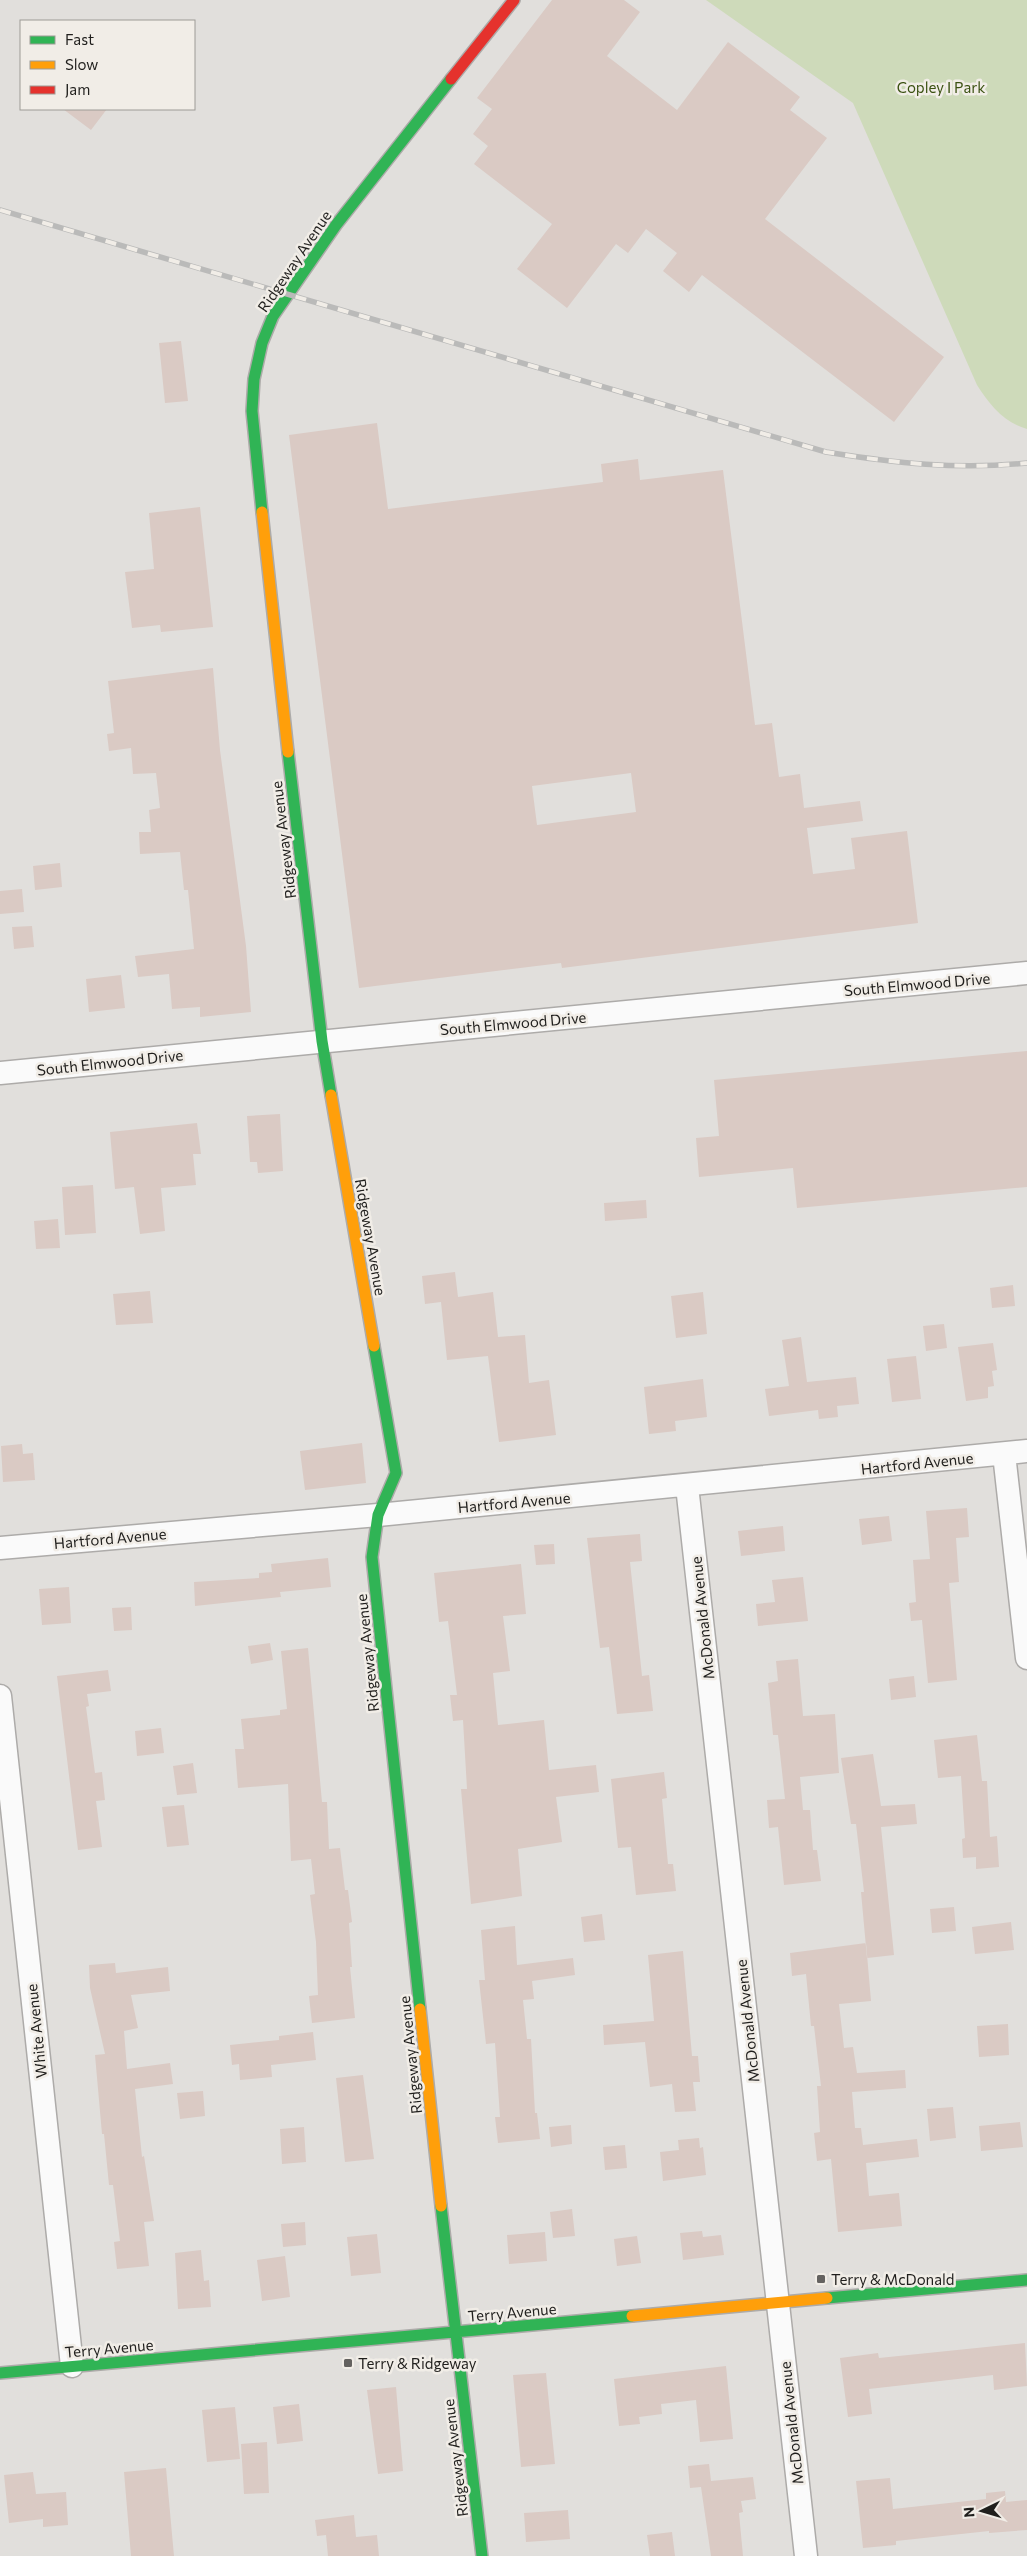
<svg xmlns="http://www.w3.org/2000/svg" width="1027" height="2556" viewBox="0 0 1027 2556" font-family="Commissioner,sans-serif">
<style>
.green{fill:#cedaba}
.building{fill:#dacac4;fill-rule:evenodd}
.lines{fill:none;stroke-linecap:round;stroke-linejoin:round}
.street-casing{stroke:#adaba9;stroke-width:25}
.fast-casing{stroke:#adaba9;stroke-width:14}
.slow-casing{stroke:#adaba9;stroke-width:14}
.jam-casing{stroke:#adaba9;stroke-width:14}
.street{stroke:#fafafa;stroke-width:22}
.fast{stroke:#30b455;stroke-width:11}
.slow{stroke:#ff9f0a;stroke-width:11}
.jam{stroke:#e5322d;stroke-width:11}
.rail-casing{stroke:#babab9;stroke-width:5.5}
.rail{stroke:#f1ede7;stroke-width:4;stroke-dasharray:11;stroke-linecap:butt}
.poi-dot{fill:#646260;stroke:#f1ede7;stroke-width:2}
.labels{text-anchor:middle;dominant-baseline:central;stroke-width:5;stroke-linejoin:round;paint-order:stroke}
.park-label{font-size:15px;fill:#3b5212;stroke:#f1ede7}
.street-label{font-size:15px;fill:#201f1d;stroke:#f1ede7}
.poi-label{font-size:15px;fill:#201f1d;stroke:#f1ede7;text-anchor:start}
</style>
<rect width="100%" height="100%" fill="#e1dfdc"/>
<!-- green -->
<path class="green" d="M 706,0 L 1027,0 L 1027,429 C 1003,422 990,405 977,385 L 853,103 Z"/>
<!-- building -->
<path class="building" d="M 552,0 L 624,0 L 640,12 L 607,56 L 677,110 L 728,42 L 800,97 L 790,110 L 827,138 L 765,219 L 944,357 L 894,422 L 702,275 L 689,292 L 663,271 L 677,253 L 646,229 L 628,253 L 616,244 L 567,308 L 517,269 L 552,224 L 474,164 L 488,146 L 473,134 L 492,109 L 477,98 Z
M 63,109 L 107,109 L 91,130 Z
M 181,341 L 188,401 L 165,403 L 159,343 Z
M 377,423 L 388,509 L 603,482 L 601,464 L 638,459 L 640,480 L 723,470 L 755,725 L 772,723 L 779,777 L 800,774 L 804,808 L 860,801 L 863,821 L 807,828 L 813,874 L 855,869 L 851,838 L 907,831 L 918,923 L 562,968 L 561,963 L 359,988 L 289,435 ZM 631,773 L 636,812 L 537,825 L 532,786 Z
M 200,507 L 213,627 L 161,632 L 160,625 L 132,628 L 125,572 L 154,569 L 149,513 Z
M 213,668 L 220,750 L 246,946 L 251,1012 L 200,1017 L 200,1007 L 172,1009 L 169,974 L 138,977 L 135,956 L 194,949 L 188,890 L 184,890 L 180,852 L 140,854 L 139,832 L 151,832 L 149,810 L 160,808 L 156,773 L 133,774 L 131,748 L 109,751 L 107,734 L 114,733 L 108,681 Z
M 60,863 L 62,887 L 35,890 L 33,866 Z
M 22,889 L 24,912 L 0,914 L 0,891 Z
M 32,926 L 34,947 L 14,949 L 12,927 Z
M 121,975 L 125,1008 L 89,1012 L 86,979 Z
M 1027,1051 L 1027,1187 L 797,1208 L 793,1168 L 699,1177 L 696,1138 L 719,1136 L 714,1080 Z
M 280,1114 L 283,1171 L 258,1173 L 257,1162 L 250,1162 L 247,1116 Z
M 197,1123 L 201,1154 L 193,1154 L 196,1185 L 161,1188 L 165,1231 L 140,1234 L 134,1187 L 115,1189 L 110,1132 Z
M 93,1185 L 96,1233 L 65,1235 L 62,1187 Z
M 646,1200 L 647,1218 L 605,1221 L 604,1203 Z
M 58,1219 L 60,1248 L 36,1249 L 34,1221 Z
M 455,1272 L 458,1297 L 493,1292 L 498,1337 L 525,1335 L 529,1383 L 549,1380 L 556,1435 L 499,1442 L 488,1356 L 447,1360 L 441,1302 L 425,1304 L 422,1276 Z
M 1013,1285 L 1015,1306 L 992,1308 L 990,1288 Z
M 150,1291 L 153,1323 L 116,1325 L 113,1294 Z
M 703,1292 L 707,1334 L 676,1338 L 671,1296 Z
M 944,1324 L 947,1348 L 926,1351 L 923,1326 Z
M 801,1337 L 807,1382 L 856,1377 L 859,1404 L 837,1406 L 838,1417 L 819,1419 L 818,1410 L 769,1416 L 765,1389 L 789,1386 L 782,1340 Z
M 993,1343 L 997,1370 L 992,1371 L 994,1386 L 988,1387 L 988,1398 L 966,1401 L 958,1347 Z
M 916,1356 L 921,1399 L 892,1402 L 887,1359 Z
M 703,1379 L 707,1417 L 675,1421 L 676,1431 L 649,1434 L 644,1387 Z
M 362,1443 L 366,1483 L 305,1490 L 300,1451 Z
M 22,1444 L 23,1454 L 33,1453 L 35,1480 L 3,1482 L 1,1446 Z
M 967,1508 L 969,1537 L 956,1538 L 959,1582 L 949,1583 L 957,1680 L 928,1683 L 922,1620 L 911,1621 L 909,1603 L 916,1602 L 913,1560 L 930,1559 L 926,1511 Z
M 889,1516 L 892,1541 L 862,1545 L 859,1519 Z
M 783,1526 L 785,1551 L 741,1556 L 738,1531 Z
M 640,1534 L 642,1561 L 630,1562 L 642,1676 L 649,1675 L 653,1711 L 617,1714 L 609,1647 L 600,1648 L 587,1538 Z
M 554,1544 L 555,1564 L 536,1565 L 534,1545 Z
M 328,1558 L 331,1587 L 280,1592 L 281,1597 L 195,1606 L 194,1582 L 259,1578 L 259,1573 L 272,1572 L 271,1564 Z
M 521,1564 L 526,1614 L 503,1616 L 510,1671 L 493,1673 L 498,1725 L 544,1720 L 549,1770 L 596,1765 L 599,1792 L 556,1797 L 562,1842 L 518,1849 L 522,1896 L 471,1904 L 461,1789 L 467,1789 L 463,1720 L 453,1721 L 450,1695 L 457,1695 L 448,1621 L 439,1622 L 434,1573 Z
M 803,1577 L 808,1621 L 758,1626 L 756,1604 L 775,1602 L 772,1580 Z
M 69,1587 L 71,1623 L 42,1625 L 39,1589 Z
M 131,1607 L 132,1630 L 114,1631 L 112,1608 Z
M 270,1643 L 273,1660 L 251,1664 L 248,1646 Z
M 308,1648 L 322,1802 L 327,1802 L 329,1849 L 340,1848 L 345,1890 L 348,1890 L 352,1922 L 349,1923 L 352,1967 L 350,1967 L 355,2018 L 312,2023 L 309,1996 L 318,1995 L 316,1942 L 310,1895 L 315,1894 L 311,1859 L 291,1861 L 288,1784 L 238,1788 L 235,1749 L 244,1749 L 241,1719 L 280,1715 L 280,1710 L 287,1709 L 281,1651 Z
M 798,1659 L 803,1716 L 835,1714 L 839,1773 L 800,1777 L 803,1810 L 810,1810 L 813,1850 L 817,1850 L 821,1881 L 784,1885 L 778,1827 L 769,1828 L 767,1800 L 785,1799 L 778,1735 L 773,1735 L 768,1683 L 778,1681 L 776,1661 Z
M 108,1670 L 111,1691 L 87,1694 L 89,1706 L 86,1707 L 95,1773 L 102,1772 L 105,1800 L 96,1801 L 102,1847 L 78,1850 L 57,1676 Z
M 914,1676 L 916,1697 L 891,1700 L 889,1679 Z
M 161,1728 L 164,1753 L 137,1756 L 135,1731 Z
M 977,1735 L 982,1781 L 987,1781 L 990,1837 L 997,1836 L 999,1867 L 976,1869 L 976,1857 L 963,1858 L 962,1839 L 965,1838 L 961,1776 L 938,1778 L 934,1740 Z
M 873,1754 L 881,1806 L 915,1804 L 917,1824 L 881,1827 L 894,1955 L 867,1958 L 861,1892 L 864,1892 L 856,1824 L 851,1824 L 841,1758 Z
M 193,1763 L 197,1793 L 177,1795 L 173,1766 Z
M 664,1772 L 667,1798 L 662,1799 L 668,1864 L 673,1864 L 676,1891 L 636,1895 L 631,1847 L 618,1848 L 611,1779 Z
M 184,1805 L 189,1845 L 167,1847 L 162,1807 Z
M 954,1907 L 956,1931 L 932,1933 L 930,1909 Z
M 602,1914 L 605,1940 L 584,1942 L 581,1917 Z
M 1011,1922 L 1014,1950 L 975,1954 L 972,1927 Z
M 515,1926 L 517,1965 L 573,1958 L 575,1975 L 532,1981 L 534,1999 L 523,2000 L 527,2039 L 531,2039 L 535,2113 L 537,2113 L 540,2139 L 498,2143 L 495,2117 L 500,2117 L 495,2043 L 486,2044 L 479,1980 L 485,1980 L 481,1930 Z
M 866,1943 L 871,2001 L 839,2004 L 844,2048 L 853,2047 L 857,2073 L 905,2070 L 906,2088 L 852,2092 L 855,2128 L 861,2128 L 863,2145 L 917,2139 L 919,2157 L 866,2163 L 869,2196 L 899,2193 L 902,2226 L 838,2232 L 831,2159 L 817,2161 L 814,2133 L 820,2132 L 817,2086 L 821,2086 L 814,2026 L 811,2026 L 806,1974 L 792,1976 L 790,1953 Z
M 683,1951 L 692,2056 L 698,2056 L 700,2082 L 693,2082 L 696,2111 L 675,2112 L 672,2084 L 650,2087 L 645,2042 L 604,2045 L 603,2025 L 654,2021 L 648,1955 Z
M 115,1963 L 116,1973 L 168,1967 L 170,1991 L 131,1995 L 138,2028 L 124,2031 L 127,2069 L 170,2063 L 173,2084 L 135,2089 L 142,2157 L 144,2156 L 154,2221 L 144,2222 L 149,2266 L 117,2269 L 114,2242 L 120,2241 L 113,2185 L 109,2185 L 104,2134 L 102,2134 L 95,2055 L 105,2054 L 90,1988 L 89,1965 Z
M 1008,2024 L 1009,2055 L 979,2057 L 977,2026 Z
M 313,2032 L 316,2060 L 271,2065 L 272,2077 L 240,2080 L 239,2064 L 232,2065 L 230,2045 L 279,2040 L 279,2036 Z
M 363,2075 L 374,2159 L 345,2162 L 336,2078 Z
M 203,2091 L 205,2116 L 180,2119 L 177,2093 Z
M 953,2107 L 956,2138 L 930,2141 L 927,2109 Z
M 1020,2122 L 1023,2147 L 981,2151 L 979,2126 Z
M 571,2125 L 572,2144 L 551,2147 L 549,2127 Z
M 304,2127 L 306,2162 L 282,2164 L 280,2129 Z
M 699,2138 L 700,2148 L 703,2147 L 706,2175 L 663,2181 L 660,2152 L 679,2150 L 678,2140 Z
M 625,2145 L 627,2168 L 605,2170 L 603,2147 Z
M 572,2209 L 575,2236 L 553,2238 L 550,2212 Z
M 305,2222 L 306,2245 L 283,2247 L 281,2224 Z
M 702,2231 L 703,2237 L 721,2235 L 724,2255 L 683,2260 L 680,2233 Z
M 545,2232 L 547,2261 L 509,2264 L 507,2235 Z
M 377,2234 L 381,2273 L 351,2276 L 347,2237 Z
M 637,2236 L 641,2263 L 617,2266 L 614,2239 Z
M 201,2250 L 204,2281 L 209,2280 L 211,2307 L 178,2309 L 175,2253 Z
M 285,2256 L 290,2297 L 262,2301 L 257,2260 Z
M 1025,2343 L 1027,2386 L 994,2390 L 993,2375 L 869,2389 L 872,2414 L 848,2417 L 840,2358 L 878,2353 L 879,2358 Z
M 726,2366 L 733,2439 L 700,2442 L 696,2400 L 661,2404 L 662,2414 L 639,2417 L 640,2424 L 619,2426 L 614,2379 Z
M 546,2373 L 555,2464 L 521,2467 L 513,2375 Z
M 396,2387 L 403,2471 L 378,2474 L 367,2390 Z
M 299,2404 L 303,2441 L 277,2444 L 273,2407 Z
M 235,2407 L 240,2459 L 207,2462 L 202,2410 Z
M 267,2442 L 269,2493 L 244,2494 L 241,2444 Z
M 709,2464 L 711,2481 L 753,2477 L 756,2499 L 741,2501 L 743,2512 L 739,2513 L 743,2556 L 711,2556 L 701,2487 L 690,2488 L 688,2466 Z
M 166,2468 L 174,2556 L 131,2556 L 124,2472 Z
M 33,2472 L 36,2494 L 66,2492 L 68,2525 L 43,2527 L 43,2519 L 9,2523 L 4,2475 Z
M 890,2478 L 893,2509 L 986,2499 L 986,2493 L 1005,2491 L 1006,2502 L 1027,2500 L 1027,2530 L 989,2533 L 989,2531 L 896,2541 L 896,2545 L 863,2548 L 856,2481 Z
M 568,2510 L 570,2539 L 526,2542 L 524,2513 Z
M 354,2515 L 356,2537 L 377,2535 L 379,2556 L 328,2556 L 326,2535 L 317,2536 L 315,2520 Z
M 672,2532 L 675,2556 L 650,2556 L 647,2535 Z"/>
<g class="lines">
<!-- street casing -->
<g class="street-casing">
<path id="street" d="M 0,1073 L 1027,973
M 1004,1454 L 1027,1658
M 687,1486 L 806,2556
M 0,1548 L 378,1515 L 1027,1451
M 0,1696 L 72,2366"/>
</g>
<!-- fast casing -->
<g class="fast-casing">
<path id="fast" d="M 262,512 L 252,411 L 254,379 L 262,343 L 273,316 L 336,225 L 451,79
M 288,752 L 322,1041 L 331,1095
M 374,1346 L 396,1473 L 378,1515 L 372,1557 L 420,2009
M 441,2206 L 482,2556
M 827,2298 L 1027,2280
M 0,2373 L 632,2316"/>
</g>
<!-- slow casing -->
<g class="slow-casing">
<path id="slow" d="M 262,512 L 288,752
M 331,1095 L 374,1346
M 420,2009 L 441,2206
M 632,2316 L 827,2298"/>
</g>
<!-- jam casing -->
<g class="jam-casing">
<path id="jam" d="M 451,79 L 514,0"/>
</g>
<!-- street -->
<use href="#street" class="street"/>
<!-- fast -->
<use href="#fast" class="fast"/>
<!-- slow -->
<use href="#slow" class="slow"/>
<!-- jam -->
<use href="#jam" class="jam"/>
<!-- rail casing -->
<g class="rail-casing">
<path id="rail" d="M 0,210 L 826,452 C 894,463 958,470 1027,463"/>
</g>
<!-- rail -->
<use href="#rail" class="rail"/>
</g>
<!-- markers -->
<g class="poi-dot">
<rect x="816" y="2274" width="10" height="10" rx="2.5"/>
<rect x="343" y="2358" width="10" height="10" rx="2.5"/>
</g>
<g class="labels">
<!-- park labels -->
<g class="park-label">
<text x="941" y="87">Copley I Park</text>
</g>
<!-- street labels -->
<g class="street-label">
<text transform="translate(294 261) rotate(-56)">Ridgeway Avenue</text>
<text transform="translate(283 840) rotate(-97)">Ridgeway Avenue</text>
<text transform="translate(917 984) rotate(-5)">South Elmwood Drive</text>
<text transform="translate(513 1023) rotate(-5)">South Elmwood Drive</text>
<text transform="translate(110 1062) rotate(-6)">South Elmwood Drive</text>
<text transform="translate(371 1237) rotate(80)">Ridgeway Avenue</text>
<text transform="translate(917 1463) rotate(-6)">Hartford Avenue</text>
<text transform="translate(514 1502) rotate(-5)">Hartford Avenue</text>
<text transform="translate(110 1538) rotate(-5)">Hartford Avenue</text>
<text transform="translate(702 1618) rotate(-96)">McDonald Avenue</text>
<text transform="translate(367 1653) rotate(-96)">Ridgeway Avenue</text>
<text transform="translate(747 2021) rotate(-96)">McDonald Avenue</text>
<text transform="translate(36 2031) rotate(-96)">White Avenue</text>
<text transform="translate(410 2055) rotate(-96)">Ridgeway Avenue</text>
<text transform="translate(512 2312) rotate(-5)">Terry Avenue</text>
<text transform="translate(109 2348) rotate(-5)">Terry Avenue</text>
<text transform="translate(791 2423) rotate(-96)">McDonald Avenue</text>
<text transform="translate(455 2458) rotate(-97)">Ridgeway Avenue</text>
</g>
<!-- poi labels -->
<g class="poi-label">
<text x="831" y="2279">Terry &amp; McDonald</text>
<text x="358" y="2363">Terry &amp; Ridgeway</text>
</g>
</g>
<!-- legend -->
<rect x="20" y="20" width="175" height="90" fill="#f1ede7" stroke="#9d9b96"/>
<rect x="30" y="36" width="25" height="8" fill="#30b455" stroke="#9d9b96"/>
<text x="65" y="45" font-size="15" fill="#201f1d">Fast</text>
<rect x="30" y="61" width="25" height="8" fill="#ff9f0a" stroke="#9d9b96"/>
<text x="65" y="70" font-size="15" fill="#201f1d">Slow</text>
<rect x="30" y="86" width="25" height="8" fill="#e5322d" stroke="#9d9b96"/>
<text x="65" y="95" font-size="15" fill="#201f1d">Jam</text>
<!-- north arrow -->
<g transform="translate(982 2511) rotate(265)" stroke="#f1ede7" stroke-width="4" paint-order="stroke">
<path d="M0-4L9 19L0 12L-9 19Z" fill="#201f1d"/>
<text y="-8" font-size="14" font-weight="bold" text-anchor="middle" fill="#201f1d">N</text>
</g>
</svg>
